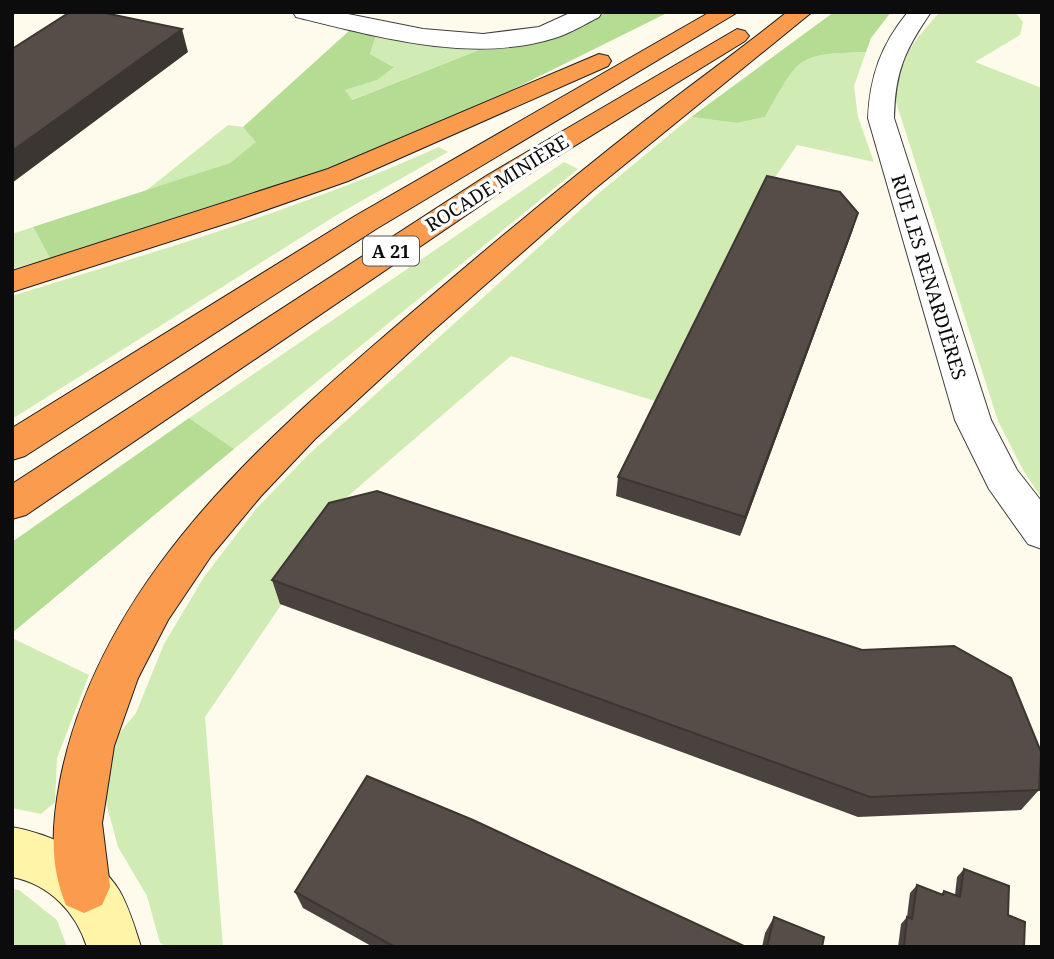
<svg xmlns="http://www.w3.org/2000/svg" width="1054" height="959" viewBox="0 0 1054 959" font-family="'Noto Serif',serif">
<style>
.green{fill:#d1ebb4}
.forest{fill:#b5dc93}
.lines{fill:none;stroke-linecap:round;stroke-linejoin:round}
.minor-casing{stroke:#3f3f3f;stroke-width:2}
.secondary-casing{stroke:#2e2e2e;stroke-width:2}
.motorway-casing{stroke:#1d1d1d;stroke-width:2}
.minor{fill:#fff;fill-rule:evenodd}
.secondary{fill:#fff4a7;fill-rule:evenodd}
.motorway{fill:#fb9b4e;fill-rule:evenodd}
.wall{fill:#4a423e}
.shaded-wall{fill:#3c3632}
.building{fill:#564d48;stroke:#3c3632;stroke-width:2}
.labels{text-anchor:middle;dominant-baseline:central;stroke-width:7;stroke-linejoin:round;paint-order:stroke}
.shield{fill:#fff;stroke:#555;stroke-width:2}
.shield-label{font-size:18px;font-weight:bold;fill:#0c0c0c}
.street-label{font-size:19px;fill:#0c0c0c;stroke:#fff}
</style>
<rect width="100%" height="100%" fill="#fffbec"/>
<!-- green -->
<path class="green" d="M 940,12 L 1015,12 L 1023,22 L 1020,35 L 975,62 L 1042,88 L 1042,499 L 1023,470 L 998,421 L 896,102 C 899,58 911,44 940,12 Z
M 376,35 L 450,48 L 479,50 L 351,100 L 344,90 L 377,80 L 393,66 L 370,54 Z
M 866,52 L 854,86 L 858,117 L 874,162 L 797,145 L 763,195 L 661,403 L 511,356 L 326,515 L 334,527 L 205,717 L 223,947 L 169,947 L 160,943 L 147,896 L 118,847 L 103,791 L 112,742 L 136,713 L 164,644 L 204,577 L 256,509 L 308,455 L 599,193 L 691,117 L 737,123 L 765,117 C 800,57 794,54 866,52 Z
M 228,125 L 243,127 L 257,142 L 230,163 L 142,194 Z
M 439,147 L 448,152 L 340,213 L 12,419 L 12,296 C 157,251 301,209 439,147 Z
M 564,162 L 578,169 L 234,449 L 189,418 Z
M 33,227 L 50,258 L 12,269 L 12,234 Z
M 12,638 L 89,675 L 57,758 L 55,802 L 41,814 L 12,808 Z
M 12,889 L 19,890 L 57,920 L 67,947 L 12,947 Z"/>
<!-- forest -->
<path class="forest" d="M 608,12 L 669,12 L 447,122 L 326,169 L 50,258 L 33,227 L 230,163 L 256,142 L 243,127 L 350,30 L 376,35 L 370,54 L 394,67 L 377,80 L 345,90 L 352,100 L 479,50 L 511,48 L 543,42 Z
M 834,12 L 891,12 L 871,38 L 866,52 C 794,54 800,57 765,117 L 737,123 L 691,117 Z
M 189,418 L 234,449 L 12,633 L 12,542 Z"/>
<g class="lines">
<!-- minor casing -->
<g class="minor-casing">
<path id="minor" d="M 293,12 L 338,12 L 423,29 L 483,34 L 539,27 L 572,12 L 602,12 L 599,17 C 585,24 571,33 555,38 C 472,64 378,37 296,17 Z
M 908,12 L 931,12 C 905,50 895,71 894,118 L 991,420 L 1017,470 L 1042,502 L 1042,549 L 1028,544 L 989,489 L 955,420 L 868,118 C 870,76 881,45 908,12 Z"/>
</g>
<!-- secondary casing -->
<g class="secondary-casing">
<path id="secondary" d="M 12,827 C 51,834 97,855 119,890 C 129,907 135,928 141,947 L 87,947 C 76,912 49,884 12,877 Z"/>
</g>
<!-- motorway casing -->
<g class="motorway-casing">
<path id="motorway" d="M 710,12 L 738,12 L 376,229 L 25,456 L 12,460 L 12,428 L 355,216 Z
M 787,12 L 812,12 L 592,191 L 428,335 L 315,439 L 261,496 L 211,556 L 168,620 L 138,678 L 114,746 L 102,823 L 110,887 L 102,905 L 84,913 L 66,905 C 49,864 52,824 60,781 C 99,582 262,441 409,315 C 485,250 563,185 642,123 C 690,85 740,50 787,12 Z
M 737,29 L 745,31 L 749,36 L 745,41 L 506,188 L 26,515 L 12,519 L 12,484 L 486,176 Z
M 599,54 L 608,56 L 611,61 L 608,66 L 348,181 L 240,219 L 12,292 L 12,271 L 328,169 Z"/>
</g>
<!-- minor -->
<use href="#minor" class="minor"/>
<!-- secondary -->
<use href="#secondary" class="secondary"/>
<!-- motorway -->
<use href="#motorway" class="motorway"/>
</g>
<!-- wall -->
<path class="wall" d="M 858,213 L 852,232 L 740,536 L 616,496 L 618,477 Z
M 272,580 L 1039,790 L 1021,810 L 858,817 L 280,604 Z
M 964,869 L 1008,915 L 1024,947 L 898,947 L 901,924 L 907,917 L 910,893 L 917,885 L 941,894 L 944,891 L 955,895 L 957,877 Z
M 295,892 L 746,947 L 373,947 L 303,908 Z
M 774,917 L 822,947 L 762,947 L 765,933 Z"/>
<!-- shaded-wall -->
<path class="shaded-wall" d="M 182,29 L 188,52 L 12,183 L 12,151 Z
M 858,213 L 852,232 L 740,536 L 745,517 Z"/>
<!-- building -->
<path class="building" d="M 70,12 L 100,12 L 182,29 L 12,151 L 12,49 Z
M 767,176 L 840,192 L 858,213 L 745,517 L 618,477 Z
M 377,491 L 862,650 L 954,646 L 1011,678 L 1041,752 L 1039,790 L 870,797 L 272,580 L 329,503 Z
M 367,776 L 473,820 L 746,947 L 395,947 L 295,892 Z
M 964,869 L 1009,886 L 1008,915 L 1025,922 L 1024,947 L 904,947 L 907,917 L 912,919 L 917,885 L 943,895 L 944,891 L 960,897 Z
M 774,917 L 824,937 L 822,947 L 767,947 Z"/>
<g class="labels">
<!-- shield labels -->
<rect class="shield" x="363" y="236.5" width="56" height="29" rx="5"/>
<g class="shield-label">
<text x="391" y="251">A 21</text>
</g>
<!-- street labels -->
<g class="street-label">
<text transform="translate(497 183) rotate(-32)">ROCADE MINIÈRE</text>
<text transform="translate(929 277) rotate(73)">RUE LES RENARDIÈRES</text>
</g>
</g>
<!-- border -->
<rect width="1054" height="959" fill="none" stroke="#0c0c0c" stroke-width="28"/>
</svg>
